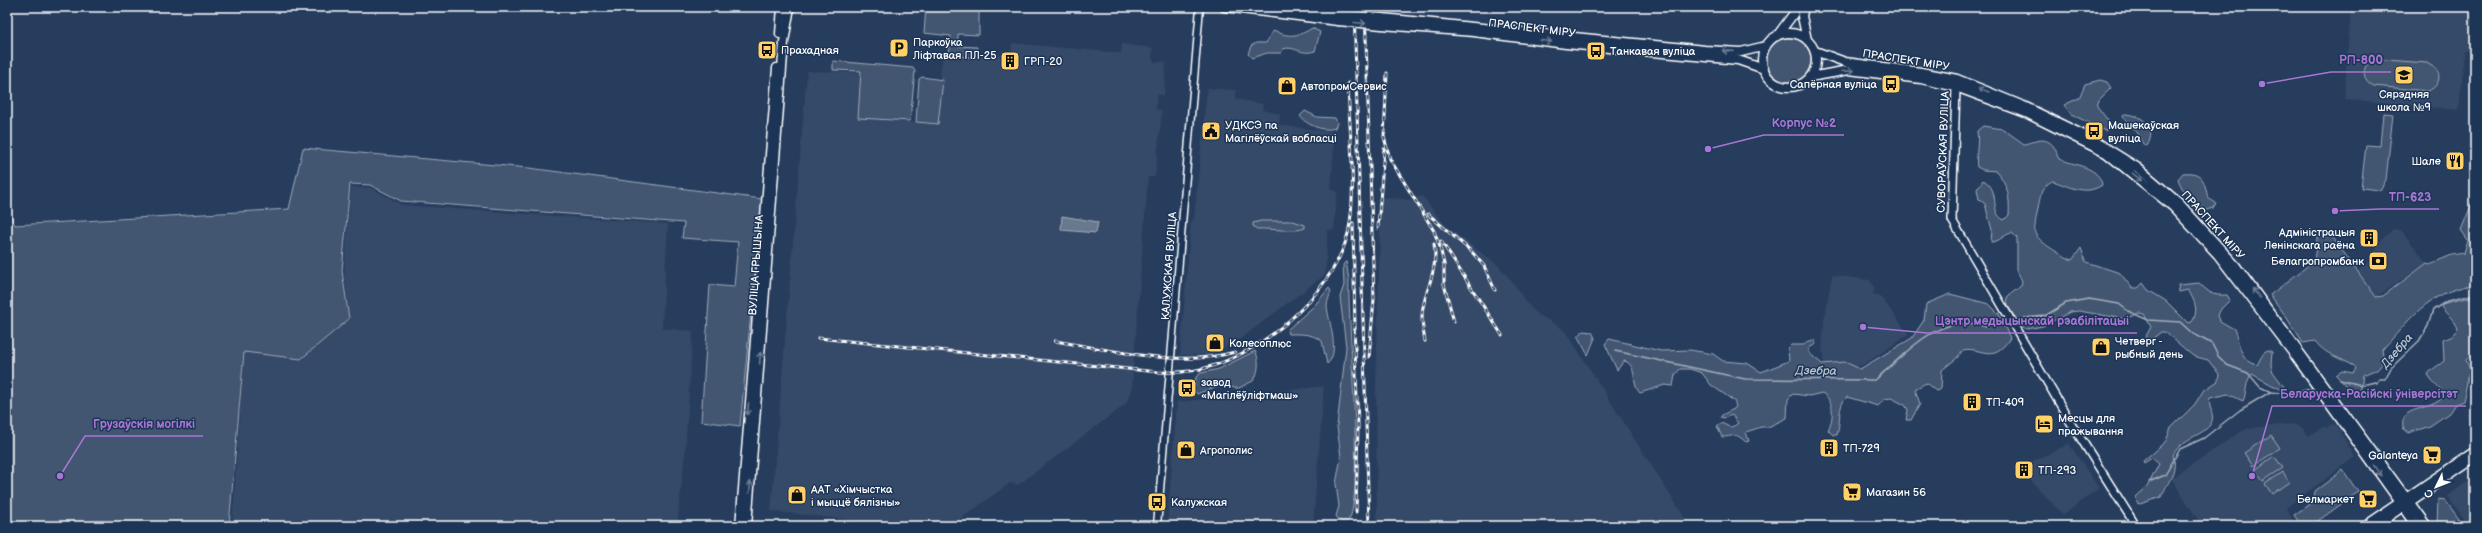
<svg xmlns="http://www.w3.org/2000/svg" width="2482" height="533" viewBox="0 0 2482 533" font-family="'Balsamiq Sans',sans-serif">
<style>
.built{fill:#344a68}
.green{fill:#425672;stroke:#a0aab8}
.water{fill:#67788e;stroke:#a4aebb}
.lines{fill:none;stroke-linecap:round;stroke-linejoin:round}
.stream{stroke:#a4aebb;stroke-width:1.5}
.tertiary-casing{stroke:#fff;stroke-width:9}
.secondary-casing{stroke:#fff;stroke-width:10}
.primary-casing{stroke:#fff;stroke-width:11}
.tertiary{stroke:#1d3557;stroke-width:6}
.secondary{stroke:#1d3557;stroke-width:7}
.primary{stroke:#1d3557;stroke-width:8}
.rail-casing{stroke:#fff;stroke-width:3}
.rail{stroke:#1d3557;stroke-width:1.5;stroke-dasharray:4.5;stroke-linecap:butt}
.primary-bridge-casing{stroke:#fff;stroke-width:11;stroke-linecap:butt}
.primary-bridge{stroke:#1d3557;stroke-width:8}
.oneway{stroke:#6c7c92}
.labels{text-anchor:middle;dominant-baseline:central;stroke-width:3;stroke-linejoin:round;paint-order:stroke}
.street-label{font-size:11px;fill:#fff;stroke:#1d3557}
.poi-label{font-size:11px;fill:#fff;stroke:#1d3557;text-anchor:start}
.water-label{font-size:12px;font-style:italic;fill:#bbc2cc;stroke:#1d3557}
.leader{fill:none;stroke:#a976d5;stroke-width:1.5}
.callout-dot{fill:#a976d5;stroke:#1d3557;stroke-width:1.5}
.callout-label{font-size:12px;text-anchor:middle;font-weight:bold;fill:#a976d5;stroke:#1d3557;stroke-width:3;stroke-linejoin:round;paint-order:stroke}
</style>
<rect width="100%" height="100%" fill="#263d5e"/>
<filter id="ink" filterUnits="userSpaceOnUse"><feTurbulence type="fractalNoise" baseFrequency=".025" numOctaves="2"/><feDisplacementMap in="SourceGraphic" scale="8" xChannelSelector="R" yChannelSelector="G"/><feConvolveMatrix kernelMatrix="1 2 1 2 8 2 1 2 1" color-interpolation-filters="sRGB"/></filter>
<g filter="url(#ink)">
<!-- built -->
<path class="built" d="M 2351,7 L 2475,7 L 2474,52 L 2465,51 L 2459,110 L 2344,99 Z
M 1012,43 L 1121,53 L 1122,44 L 1153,48 L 1152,58 L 1155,62 L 1166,62 L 1164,95 L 1157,95 L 1156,109 L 1162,111 L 1155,177 L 1148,177 L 1132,387 L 1126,404 L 1018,485 L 1010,483 L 951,526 L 850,526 L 849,520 L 771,511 L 807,71 L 870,73 L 864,117 L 934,124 L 943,52 L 1011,56 Z
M 1207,88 L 1236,90 L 1236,99 L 1263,104 L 1262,110 L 1280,114 L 1279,125 L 1335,132 L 1331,190 L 1337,191 L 1334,230 L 1328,230 L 1325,275 L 1240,339 L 1211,355 L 1180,355 L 1191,220 L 1194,219 Z
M 351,187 L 371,188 L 402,205 L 668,224 L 662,328 L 693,331 L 685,454 L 677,526 L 232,526 L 244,352 L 301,359 L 349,319 L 344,271 Z
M 1422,196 L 1446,226 L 1499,266 L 1519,290 L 1524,300 L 1536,313 L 1565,330 L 1690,526 L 1377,526 L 1376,383 L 1381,197 L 1411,200 Z
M 2393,229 L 2401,230 L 2427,263 L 2376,297 L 2357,271 L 2374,258 L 2371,253 L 2378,247 L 2384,237 Z
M 1832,275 L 1870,280 L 1875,289 L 1873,294 L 1879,295 L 1909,334 L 1865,364 L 1843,371 L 1823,368 L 1824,354 L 1822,351 L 1824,320 Z
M 1324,386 L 1313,526 L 1167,526 L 1177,402 Z
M 2475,409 L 2475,427 L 2467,415 Z
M 2292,424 L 2302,427 L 2309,436 L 2324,426 L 2326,428 L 2332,424 L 2337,426 L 2355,457 L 2286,508 L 2296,526 L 2202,526 L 2171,478 L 2242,431 L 2249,428 Z
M 2069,444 L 2099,488 L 2063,515 L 2025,474 L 2028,470 L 2025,465 Z
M 2475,476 L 2475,526 L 2469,526 L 2448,496 Z"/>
<!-- green -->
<path class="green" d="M 926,7 L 979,7 L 979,35 L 958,34 L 958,46 L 977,47 L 976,58 L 949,55 L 951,36 L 924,33 Z
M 1312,28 L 1320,32 L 1315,51 C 1300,56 1295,45 1283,49 L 1281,53 L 1267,53 L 1252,58 L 1248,54 L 1251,46 L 1256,43 L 1266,43 L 1272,32 L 1276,31 C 1287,38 1301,36 1312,28 Z
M1767 60a22 22 0 1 1 44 0a22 22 0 1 1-44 0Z
M 2374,59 L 2427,63 L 2438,70 C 2441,80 2437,88 2427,91 L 2374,86 C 2361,80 2361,65 2374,59 Z
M 833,61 L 913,68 L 915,71 L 910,121 L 858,118 L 861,71 L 833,70 Z
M 922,77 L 943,80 L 938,124 L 916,122 L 919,79 Z
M 2100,80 L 2107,82 L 2111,88 L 2099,100 L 2097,106 L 2109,122 L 2109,128 L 2105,131 L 2071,114 L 2064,105 L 2079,98 L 2085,84 Z
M 1305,111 L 1317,117 L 1335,118 L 1337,123 L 1335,128 C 1324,132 1306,125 1300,116 Z
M 2383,113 L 2393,114 L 2386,180 L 2380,190 L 2361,188 L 2366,145 L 2380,146 Z
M 2124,114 C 2143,114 2158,128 2147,146 L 2143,144 C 2139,131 2131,127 2123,117 Z
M 1983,126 L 2003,129 L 2024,144 C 2034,142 2046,135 2054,147 C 2057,150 2056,155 2059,159 C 2074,165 2100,167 2102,185 C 2086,196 2070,187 2053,181 C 2049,182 2044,187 2042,191 C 2040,196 2033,231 2035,233 C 2038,242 2063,256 2072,260 L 2081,248 L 2086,262 L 2120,273 L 2132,288 L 2138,288 L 2143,283 L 2148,290 L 2166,301 L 2188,323 L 2192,322 C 2199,311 2195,301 2188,290 L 2179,292 L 2178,285 L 2199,283 C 2210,293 2212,296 2227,295 L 2230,300 L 2221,309 L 2218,315 L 2220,321 L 2234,329 C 2240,343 2239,360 2257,365 L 2264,352 L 2268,350 L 2272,352 L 2271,365 L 2273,372 L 2285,388 L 2281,390 L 2252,374 C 2245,381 2247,393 2243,401 L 2228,394 L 2210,398 C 2207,407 2217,416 2210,425 C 2199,438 2183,437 2173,455 C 2178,471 2168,482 2161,497 L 2140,504 L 2137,503 L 2136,497 L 2147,487 L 2159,464 L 2152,458 L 2144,463 L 2143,461 L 2166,441 L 2171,428 L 2195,404 L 2203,391 L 2218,381 L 2219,374 L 2208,360 L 2193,356 L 2165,332 L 2161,332 L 2148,342 L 2146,341 L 2145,338 L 2151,327 L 2144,314 L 2139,313 L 2125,319 L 2079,311 L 2070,312 L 2043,326 L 2027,329 L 2021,327 L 2008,306 L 2007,297 L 2021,286 L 2022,281 L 2017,271 L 2017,238 L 2012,233 C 2004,234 2000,242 1991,242 L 1992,230 L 1985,204 L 1979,199 L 1977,189 L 1983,180 C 2002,190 1988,212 2004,220 L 2009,215 C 2010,197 2008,184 1996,171 L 1983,170 L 1977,167 C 1975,156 1979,144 1977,131 Z
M 303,148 L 529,168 L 762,199 L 740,426 L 701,421 L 710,285 L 734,287 L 738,242 L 682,238 L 684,223 L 401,201 L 370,185 L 350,184 L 342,271 L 349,319 L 301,359 L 244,352 L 229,526 L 7,526 L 7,209 L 15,225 L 289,209 Z
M 2183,173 C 2204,171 2204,182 2208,198 L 2216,203 L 2213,208 L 2206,210 C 2194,203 2182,192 2178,179 Z
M 2475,196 L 2475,283 C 2465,287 2453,289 2443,294 C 2417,306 2401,330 2382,350 L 2384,361 L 2377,369 L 2363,375 L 2360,395 L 2354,395 L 2336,375 L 2342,371 L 2353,373 L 2356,367 C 2341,358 2325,355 2315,341 L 2303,343 L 2285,315 L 2270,295 L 2314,261 L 2318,232 L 2329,232 L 2376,297 L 2383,296 L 2427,263 L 2430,264 L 2452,255 L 2464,253 L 2468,240 L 2461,230 Z
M 1261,221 L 1293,221 L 1305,225 L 1305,228 C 1294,233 1270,228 1257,229 L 1253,226 L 1253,223 Z
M 1346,261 L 1349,280 C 1347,317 1365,502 1348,521 L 1340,521 L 1336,516 L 1339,506 L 1336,484 L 1341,457 L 1337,426 L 1346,347 L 1340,297 L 1344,285 L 1343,265 Z
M 1329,288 L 1331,291 C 1330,295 1327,302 1327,306 C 1328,320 1341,353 1327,364 L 1322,341 C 1311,333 1301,334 1288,334 L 1287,330 L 1314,306 Z
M 1950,294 L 1989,304 L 1999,314 L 2010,338 C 1993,365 1980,346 1963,350 L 1957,358 L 1942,370 L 1941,389 L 1936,391 L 1926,383 L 1915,389 L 1920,404 L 1911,420 L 1906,420 L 1908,410 L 1905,405 L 1891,398 L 1885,399 L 1878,406 L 1847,397 C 1837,405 1841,423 1837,435 L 1833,435 L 1828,430 C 1834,418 1835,401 1822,393 L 1809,396 L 1793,394 L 1788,399 L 1787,418 L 1768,427 L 1761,427 L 1746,432 L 1749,441 L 1746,442 C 1733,431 1736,437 1722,437 L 1717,426 L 1721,423 C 1729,426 1730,430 1738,423 L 1732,415 L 1724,418 L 1721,417 L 1722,415 L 1734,409 L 1736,406 L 1734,401 L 1711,385 L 1702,373 L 1690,369 L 1680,369 L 1675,375 L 1673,386 L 1665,385 L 1640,393 C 1631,385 1638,364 1624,361 L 1617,370 L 1605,344 L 1609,339 L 1661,351 L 1690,350 L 1713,354 L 1723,361 L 1747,363 L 1761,372 L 1789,361 L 1788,348 L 1791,345 L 1804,345 L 1806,342 L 1814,340 L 1816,344 L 1809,348 L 1809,353 L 1822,364 L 1845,362 L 1860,369 L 1912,338 L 1924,320 L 1926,304 Z
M 2475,296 L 2475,350 L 2466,360 L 2470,369 L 2463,401 L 2455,404 L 2449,413 L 2430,426 L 2409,433 L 2403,428 C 2399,404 2430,413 2444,396 C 2441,387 2430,383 2428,374 C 2432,368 2439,366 2444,361 L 2443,339 L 2451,336 L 2458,329 C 2456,320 2446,315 2441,307 L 2445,303 Z
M 1583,331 L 1592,332 L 1595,338 L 1588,355 L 1578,337 Z
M 1255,351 C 1260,358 1259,374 1253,381 L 1239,388 L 1234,388 L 1225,383 L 1197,394 L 1194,390 L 1196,377 L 1201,373 L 1219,369 Z
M 2271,435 L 2280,448 L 2253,466 L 2244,453 Z
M 2274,456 L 2283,468 L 2263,481 L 2255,470 Z
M 2343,470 L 2358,492 L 2311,526 L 2305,522 L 2301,525 L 2294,515 L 2314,501 L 2315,491 Z
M 2283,472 L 2289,482 L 2272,494 L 2265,484 Z
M 2438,499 L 2445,500 L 2464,526 L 2437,526 Z"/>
<!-- water -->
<path class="water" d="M 1062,216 L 1098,222 L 1096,233 L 1061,230 Z"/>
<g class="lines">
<!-- stream -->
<path class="stream" d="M 2024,318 L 2045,316 L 2066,303 L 2089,299 L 2119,304 L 2128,311 L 2148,320 L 2180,322 L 2192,333 L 2212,344 L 2218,356 L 2227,365 L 2248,373 L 2260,387 L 2271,392 L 2290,394
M 1615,351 L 1745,379 L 1875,380 C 1907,353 1941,310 1986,327 L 1999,320
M 2340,380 L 2362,385 L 2375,382 L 2377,383 L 2379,379 L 2385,379 L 2391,368 L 2419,341 L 2428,326 L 2433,310 L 2447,301 L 2475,294
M 2298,392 L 2314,388
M 2149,482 L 2165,475 L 2180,449 L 2204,438 L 2240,410 L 2270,392"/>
<!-- tertiary casing -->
<g class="tertiary-casing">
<path id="tertiary" d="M 1157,526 L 1200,7"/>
</g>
<!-- secondary casing -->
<g class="secondary-casing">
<path id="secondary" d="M 1956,87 L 1952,220 L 2071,423 L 2136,526"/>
</g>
<!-- primary casing -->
<g class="primary-casing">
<path id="primary" d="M 1224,7 L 1338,21
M 1280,7 L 1339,14
M 1804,7 L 1802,16 L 1807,40
M 1382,18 L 1705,50 L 1741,52 L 1766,46
M 1382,25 L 1474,32 L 1566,44 L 1738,60 L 1764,69
M1762 60a27 27 0 1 1 54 0a27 27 0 1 1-54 0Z
M 780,34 L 782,7
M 1777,36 L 1794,13 L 1795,7
M 1815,51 L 1845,62 L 1921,72 L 1957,79 L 2026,107 L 2090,138 L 2138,168 L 2179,203 L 2236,266 L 2427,526
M 1810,77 L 1849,70 L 1921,79 L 1956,87 L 2026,113 L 2106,153 L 2173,207 L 2218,255 L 2293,353 L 2417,526
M 740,526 L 777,68
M 747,526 L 784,42 L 790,7
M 2365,526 L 2475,451
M 2375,526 L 2475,457"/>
</g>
<!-- tertiary -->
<use href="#tertiary" class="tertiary"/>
<!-- secondary -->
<use href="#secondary" class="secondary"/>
<!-- primary -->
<use href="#primary" class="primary"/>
<!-- rail casing -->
<g class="rail-casing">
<path id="rail" d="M 1354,7 L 1369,526
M 1365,7 L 1374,299 L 1369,357
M 1387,73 L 1384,137 L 1390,159 L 1434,231 L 1440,247 L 1444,264 L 1444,284 L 1454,322
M 1428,214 L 1472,252 L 1484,266 L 1495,290
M 1353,223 L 1355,329
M 1378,228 L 1384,149
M 1441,241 L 1502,335
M 1354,324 L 1358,425 L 1356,512
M 818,338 L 1158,372 C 1176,373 1195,372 1212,366 C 1269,349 1342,284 1350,223 C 1356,180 1349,127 1348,83
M 1055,341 C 1112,350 1179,368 1235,352
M 1425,341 C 1423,329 1420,315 1424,303 C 1429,282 1438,266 1434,244"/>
</g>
<!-- rail -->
<use href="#rail" class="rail"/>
<!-- primary-bridge casing -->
<g class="primary-bridge-casing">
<path id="primary-bridge" d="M 1339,14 L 1382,18
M 1338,21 L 1382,25"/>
</g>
<!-- primary-bridge -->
<use href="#primary-bridge" class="primary-bridge"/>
</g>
<!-- one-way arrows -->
<defs><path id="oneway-shaft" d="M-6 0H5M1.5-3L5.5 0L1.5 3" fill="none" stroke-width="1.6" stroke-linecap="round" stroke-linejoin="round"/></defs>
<g class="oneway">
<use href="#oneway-shaft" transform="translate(1360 23) rotate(5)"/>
<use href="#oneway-shaft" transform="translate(1546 41) rotate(7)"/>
<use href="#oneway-shaft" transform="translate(1728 51) rotate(-176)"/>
<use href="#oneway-shaft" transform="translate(1848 71) rotate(-2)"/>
<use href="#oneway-shaft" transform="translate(1984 90) rotate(-158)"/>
<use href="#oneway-shaft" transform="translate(2137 177) rotate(39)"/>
<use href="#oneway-shaft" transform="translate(2256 293) rotate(-127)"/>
<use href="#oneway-shaft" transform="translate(760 358) rotate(-86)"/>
<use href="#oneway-shaft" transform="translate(748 409) rotate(95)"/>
<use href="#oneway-shaft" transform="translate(2378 471) rotate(55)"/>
<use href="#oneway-shaft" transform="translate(750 487) rotate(-85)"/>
</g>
</g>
<!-- icons -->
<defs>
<g id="parking-square" transform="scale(1)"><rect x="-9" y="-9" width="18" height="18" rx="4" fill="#ffd166" stroke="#1d3557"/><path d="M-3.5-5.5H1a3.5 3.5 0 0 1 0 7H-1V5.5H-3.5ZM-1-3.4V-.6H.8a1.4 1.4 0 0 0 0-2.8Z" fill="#111"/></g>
<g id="bus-square" transform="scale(1)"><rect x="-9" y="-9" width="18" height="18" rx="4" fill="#ffd166" stroke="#1d3557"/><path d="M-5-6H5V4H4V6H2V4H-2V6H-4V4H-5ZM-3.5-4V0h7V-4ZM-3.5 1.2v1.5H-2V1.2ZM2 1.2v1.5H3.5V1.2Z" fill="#111"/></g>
<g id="building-square" transform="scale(1)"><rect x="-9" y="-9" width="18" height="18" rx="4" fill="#ffd166" stroke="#1d3557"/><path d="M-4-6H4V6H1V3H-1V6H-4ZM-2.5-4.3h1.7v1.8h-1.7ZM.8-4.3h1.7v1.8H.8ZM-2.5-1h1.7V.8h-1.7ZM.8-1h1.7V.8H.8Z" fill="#111"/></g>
<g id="school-square" transform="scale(1)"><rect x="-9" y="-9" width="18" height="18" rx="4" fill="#ffd166" stroke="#1d3557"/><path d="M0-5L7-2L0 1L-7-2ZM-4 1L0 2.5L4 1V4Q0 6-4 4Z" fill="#111"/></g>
<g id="shop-square" transform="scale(1)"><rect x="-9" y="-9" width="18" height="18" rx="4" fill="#ffd166" stroke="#1d3557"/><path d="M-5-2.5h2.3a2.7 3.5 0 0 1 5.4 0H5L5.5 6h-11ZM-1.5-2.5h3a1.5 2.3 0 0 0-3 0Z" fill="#111"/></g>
<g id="civic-square" transform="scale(1)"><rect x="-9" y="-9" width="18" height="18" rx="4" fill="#ffd166" stroke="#1d3557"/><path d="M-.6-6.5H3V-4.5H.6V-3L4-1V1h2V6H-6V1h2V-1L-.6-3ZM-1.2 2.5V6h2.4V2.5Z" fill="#111"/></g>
<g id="restaurant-square" transform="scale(1)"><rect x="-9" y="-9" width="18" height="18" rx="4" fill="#ffd166" stroke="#1d3557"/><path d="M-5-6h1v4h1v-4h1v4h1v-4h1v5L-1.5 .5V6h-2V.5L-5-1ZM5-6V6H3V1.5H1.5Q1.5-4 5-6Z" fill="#111"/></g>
<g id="bank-square" transform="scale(1)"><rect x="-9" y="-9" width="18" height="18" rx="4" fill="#ffd166" stroke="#1d3557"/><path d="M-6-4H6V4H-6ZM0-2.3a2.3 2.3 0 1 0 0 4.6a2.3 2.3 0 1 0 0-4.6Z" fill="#111"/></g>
<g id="hotel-square" transform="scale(1)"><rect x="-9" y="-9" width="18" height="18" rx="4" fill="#ffd166" stroke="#1d3557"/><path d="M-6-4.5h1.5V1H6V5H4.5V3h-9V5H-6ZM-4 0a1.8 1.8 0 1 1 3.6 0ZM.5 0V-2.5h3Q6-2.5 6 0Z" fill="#111"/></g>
<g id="supermarket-square" transform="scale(1)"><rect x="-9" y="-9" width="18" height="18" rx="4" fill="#ffd166" stroke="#1d3557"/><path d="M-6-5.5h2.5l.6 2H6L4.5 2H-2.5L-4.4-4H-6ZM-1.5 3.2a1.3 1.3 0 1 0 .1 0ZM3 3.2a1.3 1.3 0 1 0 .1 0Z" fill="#111"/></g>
</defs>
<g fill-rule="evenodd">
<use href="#parking-square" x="899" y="48"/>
<use href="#bus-square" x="767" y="50"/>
<use href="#bus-square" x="1596" y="51"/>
<use href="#building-square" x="1010" y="61"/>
<use href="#school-square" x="2404" y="75"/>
<use href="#bus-square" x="1891" y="84"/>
<use href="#shop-square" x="1287" y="86"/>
<use href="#civic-square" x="1211" y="131"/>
<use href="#bus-square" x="2094" y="131"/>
<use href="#restaurant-square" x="2455" y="161"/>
<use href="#building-square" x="2369" y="238"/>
<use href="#bank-square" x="2378" y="261"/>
<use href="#shop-square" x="1215" y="343"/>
<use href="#shop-square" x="2101" y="347"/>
<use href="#bus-square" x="1187" y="388"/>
<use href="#building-square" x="1972" y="402"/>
<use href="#hotel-square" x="2044" y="424"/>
<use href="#building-square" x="1829" y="448"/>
<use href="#shop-square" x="1186" y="450"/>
<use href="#supermarket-square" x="2432" y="455"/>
<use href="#building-square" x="2024" y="470"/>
<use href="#supermarket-square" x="1852" y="492"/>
<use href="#shop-square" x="797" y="495"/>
<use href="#supermarket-square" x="2368" y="499"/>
<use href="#bus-square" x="1157" y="502"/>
</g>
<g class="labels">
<!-- street labels -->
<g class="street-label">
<text transform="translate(1532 28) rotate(7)">ПРАСПЕКТ МІРУ</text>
<text transform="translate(1906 60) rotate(9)">ПРАСПЕКТ МІРУ</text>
<text transform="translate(1943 152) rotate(-88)">СУВОРАЎСКАЯ ВУЛІЦА</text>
<text transform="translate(2213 225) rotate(48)">ПРАСПЕКТ МІРУ</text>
<text transform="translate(756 265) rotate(-86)">ВУЛІЦА ГРЫШЫНА</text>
<text transform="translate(1169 266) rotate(-86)">КАЛУЖСКАЯ ВУЛІЦА</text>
</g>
<!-- poi labels -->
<g class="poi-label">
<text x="913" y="42">Паркоўка<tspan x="913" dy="13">Ліфтавая ПЛ-25</tspan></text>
<text x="781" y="50">Прахадная</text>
<text x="1610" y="51">Танкавая вуліца</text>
<text x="1024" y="61">ГРП-20</text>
<text x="1877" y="84" text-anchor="end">Сапёрная вуліца</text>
<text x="1301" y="86">АвтопромСервис</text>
<text x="2404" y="94" text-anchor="middle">Сярэдняя<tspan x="2404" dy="13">школа №9</tspan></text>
<text x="1225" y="125">УДКСЭ па<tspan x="1225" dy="13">Магілёўскай вобласці</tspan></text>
<text x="2108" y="125">Машекаўская<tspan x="2108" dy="13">вуліца</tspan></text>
<text x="2441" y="161" text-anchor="end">Шале</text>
<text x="2355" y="232" text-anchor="end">Адміністрацыя<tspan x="2355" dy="13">Ленінскага раёна</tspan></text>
<text x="2364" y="261" text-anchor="end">Белагропромбанк</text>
<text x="2115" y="341">Четверг -<tspan x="2115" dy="13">рыбный день</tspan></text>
<text x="1229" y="343">Колесоплюс</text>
<text x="1201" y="382">завод<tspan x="1201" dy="13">«Магілёўліфтмаш»</tspan></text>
<text x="1986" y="402">ТП-409</text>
<text x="2058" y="418">Месцы для<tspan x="2058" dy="13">пражывання</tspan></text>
<text x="1843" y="448">ТП-729</text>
<text x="1200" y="450">Агрополис</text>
<text x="2418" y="455" text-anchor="end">Galanteya</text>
<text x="2038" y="470">ТП-293</text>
<text x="811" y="489">ААТ «Хімчыстка<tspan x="811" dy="13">і мыццё бялізны»</tspan></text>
<text x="1866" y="492">Магазин 56</text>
<text x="2354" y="499" text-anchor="end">Белмаркет</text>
<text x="1171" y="502">Калужская</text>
</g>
<!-- water labels -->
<g class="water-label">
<text transform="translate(2397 351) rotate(-49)">Дзебра</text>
<text transform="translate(1816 371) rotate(1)">Дзебра</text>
</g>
</g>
<!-- callouts -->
<path class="leader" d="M2262 84L2331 72H2391M1708 149L1764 135H1844M2335 211L2380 209H2439M1863 327L1927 333H2137M2252 476L2272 406H2466M60 476L85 436H203"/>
<g class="callout-dot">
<circle cx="2262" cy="84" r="4"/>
<circle cx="1708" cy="149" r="4"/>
<circle cx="2335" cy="211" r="4"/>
<circle cx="1863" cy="327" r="4"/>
<circle cx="2252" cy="476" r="4"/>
<circle cx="60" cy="476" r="4"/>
</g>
<g class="callout-label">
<text x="2361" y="64">РП-800</text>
<text x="1804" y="127">Корпус №2</text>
<text x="2410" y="201">ТП-623</text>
<text x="2032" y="325">Цэнтр медыцынскай рэабілітацыі</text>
<text x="2369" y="398">Беларуска-Расійскі ўніверсітэт</text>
<text x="144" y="428">Грузаўскія могілкі</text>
</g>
<!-- margin -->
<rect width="2482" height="533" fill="none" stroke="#1d3557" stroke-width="24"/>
<rect x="12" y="12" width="2458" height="509" fill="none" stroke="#fff" stroke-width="1.5" filter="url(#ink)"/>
<!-- north arrow -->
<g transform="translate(2436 487) rotate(227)" stroke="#1d3557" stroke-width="3" paint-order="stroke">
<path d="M0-3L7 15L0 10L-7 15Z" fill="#ffffff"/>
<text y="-6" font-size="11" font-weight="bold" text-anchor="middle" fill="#ffffff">С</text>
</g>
</svg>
